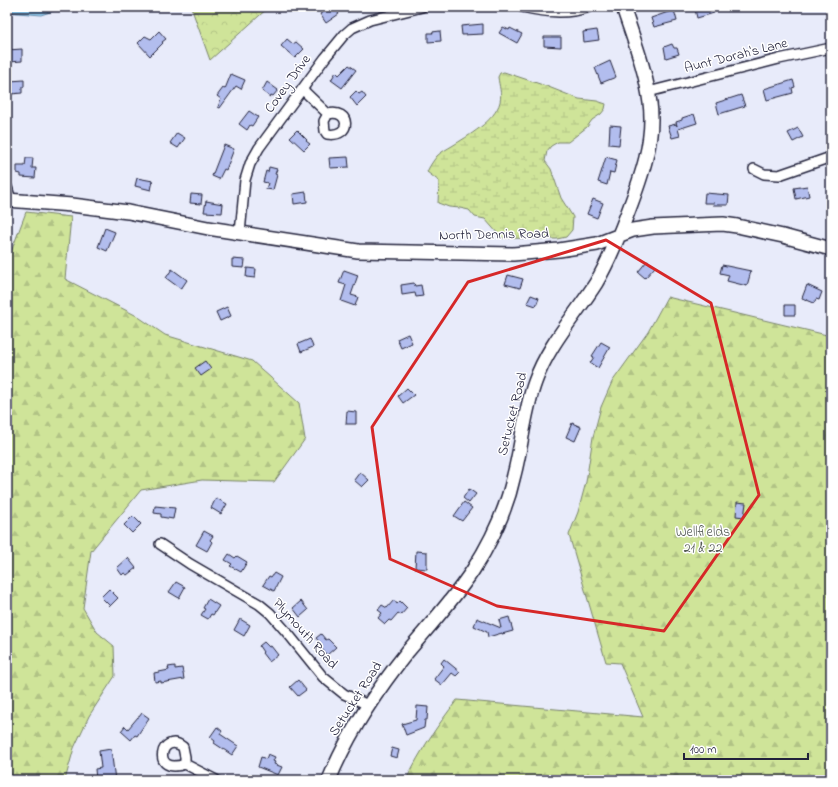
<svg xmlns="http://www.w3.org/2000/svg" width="838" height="787" viewBox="0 0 838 787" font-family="'Indie Flower',sans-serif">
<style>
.forest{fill:url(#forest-firs);stroke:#78836a}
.wetland{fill:url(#wetland-marsh);stroke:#78836a}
.park{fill:url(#park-crowns);stroke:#78836a}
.water{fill:#93d1f4;stroke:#668baa}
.building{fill:#b2bdee;stroke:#22223b}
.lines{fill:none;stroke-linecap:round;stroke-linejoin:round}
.minor-casing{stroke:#22223b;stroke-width:12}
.secondary-casing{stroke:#22223b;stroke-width:16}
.minor{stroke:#fff;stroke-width:9}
.secondary{stroke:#fff;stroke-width:13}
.marked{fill:none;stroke:#d62828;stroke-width:3;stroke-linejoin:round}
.labels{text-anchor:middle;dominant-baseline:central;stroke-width:3;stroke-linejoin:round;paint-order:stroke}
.street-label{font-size:14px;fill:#22223b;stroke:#fff}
.park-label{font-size:14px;fill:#565c57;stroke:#fff}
</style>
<defs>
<pattern id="forest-firs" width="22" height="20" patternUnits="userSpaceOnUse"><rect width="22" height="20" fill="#cfe499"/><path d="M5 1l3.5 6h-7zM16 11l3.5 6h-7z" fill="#b1c385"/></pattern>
<pattern id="wetland-marsh" width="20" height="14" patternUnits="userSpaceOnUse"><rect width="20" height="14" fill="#cfe499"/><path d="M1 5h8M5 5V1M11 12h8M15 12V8" fill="none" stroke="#b1c385"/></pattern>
<pattern id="park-crowns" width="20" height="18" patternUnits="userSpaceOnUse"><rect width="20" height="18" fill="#cfe499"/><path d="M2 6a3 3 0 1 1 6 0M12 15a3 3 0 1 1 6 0" fill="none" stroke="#b1c385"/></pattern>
</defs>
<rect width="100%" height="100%" fill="#e8ebfa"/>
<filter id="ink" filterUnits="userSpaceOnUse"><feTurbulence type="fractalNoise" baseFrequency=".025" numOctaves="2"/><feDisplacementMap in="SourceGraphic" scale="8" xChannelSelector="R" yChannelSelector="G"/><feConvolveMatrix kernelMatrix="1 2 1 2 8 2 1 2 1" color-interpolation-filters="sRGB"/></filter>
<g filter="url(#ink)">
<!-- forest -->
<path class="forest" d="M 26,212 L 71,217 L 65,279 L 137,316 L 165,335 L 252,361 L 299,403 L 305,439 L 274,482 L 202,480 L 141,490 L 91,551 L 83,608 L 97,632 L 114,646 L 115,676 L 89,716 L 74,748 L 65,780 L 13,780 L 7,760 L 7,253 L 11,252 Z
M 667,297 L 831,336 L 831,780 L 406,780 C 420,751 437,726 457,700 L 643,717 L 620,663 L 606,662 L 569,535 L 578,512 L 586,482 L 593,437 L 601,407 L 612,382 L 648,332 Z"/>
<!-- wetland -->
<path class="wetland" d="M 504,72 L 546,86 L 579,99 L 597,101 L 606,104 L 605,109 L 601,114 L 592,120 L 587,127 L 568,142 L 558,142 L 551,146 L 547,151 L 545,161 L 551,169 L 561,198 L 573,217 L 572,230 L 566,237 L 557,239 L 503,238 L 499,235 L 485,219 L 475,217 L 469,210 L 460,208 L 449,207 L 438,203 L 439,181 L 427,172 C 429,167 433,161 437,156 C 441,152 447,149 452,146 C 468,136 495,121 500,102 C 502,93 499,86 498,77 L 500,73 Z"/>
<!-- park -->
<path class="park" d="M 191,7 L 269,7 L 210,60 Z"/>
<!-- water -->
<path class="water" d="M 7,7 L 65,7 L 41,15 L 7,12 Z"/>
<!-- building -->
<path class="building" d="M 331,7 L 334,7 L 339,14 L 326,23 L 320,14 Z
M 702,7 L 712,7 L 714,13 L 697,18 L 695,9 Z
M 674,10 L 677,21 L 654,27 L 651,18 Z
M 483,24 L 483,34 L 462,35 L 461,26 Z
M 503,27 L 509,30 L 510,28 L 522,34 L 517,43 L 499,33 Z
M 597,30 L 599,40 L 584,42 L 583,32 Z
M 159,31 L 166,39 L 162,42 L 163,43 L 150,56 L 138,43 L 145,36 L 151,39 Z
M 440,31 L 441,41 L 428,42 L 428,33 L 433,33 L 432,32 Z
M 544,37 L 561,37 L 561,47 L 544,46 Z
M 287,39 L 293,44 L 296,42 L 304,49 L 295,58 L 281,46 Z
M 672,44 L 674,48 L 677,48 L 679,54 L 666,58 L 664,47 Z
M 22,49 L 22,61 L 9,62 L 8,50 Z
M 610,61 L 616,77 L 601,83 L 595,68 Z
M 349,65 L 356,70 L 342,88 L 331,80 L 336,72 L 339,75 Z
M 231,74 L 245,80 L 241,89 L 236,86 L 220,108 L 218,107 L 221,99 L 217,96 L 223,88 L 225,89 Z
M 24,80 L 24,87 L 22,87 L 22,93 L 11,94 L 10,81 Z
M 793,80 L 795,87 L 792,88 L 793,93 L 767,100 L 764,89 Z
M 267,82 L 278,90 L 273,96 L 271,95 L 270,97 L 262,91 Z
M 356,91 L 359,94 L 362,92 L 366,97 L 357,106 L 350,97 Z
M 741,95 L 745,106 L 719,114 L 716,103 Z
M 249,111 L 258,117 L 252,126 L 250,125 L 247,130 L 239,124 Z
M 694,114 L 697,123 L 678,129 L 680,136 L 672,138 L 668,126 L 676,124 L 677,126 L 676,122 L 682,120 L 682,118 Z
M 610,125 L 621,126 L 619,145 L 609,144 Z
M 798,128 L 803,137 L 793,142 L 788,133 Z
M 297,130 L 307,140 L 306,141 L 310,144 L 304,150 L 290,137 Z
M 177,133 L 185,138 L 178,148 L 170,143 Z
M 224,145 L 234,149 L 226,170 L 224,169 L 219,179 L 212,176 Z
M 348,157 L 349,167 L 330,168 L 329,158 Z
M 606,157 L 617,160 L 614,173 L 610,172 L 607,185 L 598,182 Z
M 26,158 L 33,158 L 32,168 L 36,168 L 35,178 L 21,177 L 21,174 L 17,173 L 17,166 L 25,166 Z
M 269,167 L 277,169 L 275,174 L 277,175 L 273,190 L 266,189 L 268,183 L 263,182 L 266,171 L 268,172 Z
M 137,178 L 153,181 L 151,190 L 135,186 Z
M 807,186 L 809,196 L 796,199 L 794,188 Z
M 306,192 L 307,202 L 294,204 L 293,194 Z
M 705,193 L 729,195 L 728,205 L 713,205 L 714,203 L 704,203 Z
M 191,194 L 202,195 L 201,204 L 190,203 Z
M 593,199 L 603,203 L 597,218 L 587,214 Z
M 206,201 L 223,204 L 222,213 L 204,212 Z
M 105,228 L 115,232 L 107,251 L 98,247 Z
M 232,259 L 245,260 L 244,268 L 232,267 Z
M 647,261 L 655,267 L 645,278 L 638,272 Z
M 722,265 L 751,271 L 747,286 L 727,281 L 729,275 L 720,273 Z
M 247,268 L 256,269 L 255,278 L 246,277 Z
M 172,269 L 187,280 L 181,289 L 166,278 Z
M 344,270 L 358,275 L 351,295 L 358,297 L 355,306 L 341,301 L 346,285 L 339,283 Z
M 508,275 L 523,279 L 520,288 L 505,284 Z
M 414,283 L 415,286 L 421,285 L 423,296 L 416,297 L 415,293 L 402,295 L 401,285 Z
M 807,285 L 822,292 L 819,300 L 816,299 L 814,303 L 802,298 Z
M 531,295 L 539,298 L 536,306 L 527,303 Z
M 785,305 L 795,305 L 795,315 L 785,315 Z
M 227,307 L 231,316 L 220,321 L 216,312 Z
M 408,334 L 412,343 L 401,348 L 397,339 Z
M 310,339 L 313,347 L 301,352 L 298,344 Z
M 601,342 L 610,347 L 598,368 L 590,363 L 594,357 L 592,356 Z
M 205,361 L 211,369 L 201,376 L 195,368 Z
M 407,388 L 414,395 L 403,403 L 398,396 Z
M 347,411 L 356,412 L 356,424 L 346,424 Z
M 572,423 L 581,427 L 575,441 L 566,437 Z
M 360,472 L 369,480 L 362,487 L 354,480 Z
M 469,489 L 476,494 L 469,503 L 463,498 Z
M 216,498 L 227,504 L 221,514 L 211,508 Z
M 464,502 L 472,508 L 462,521 L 454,516 Z
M 737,502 L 746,503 L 744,517 L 736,516 Z
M 155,506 L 175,508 L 173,519 L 161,517 L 161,514 L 154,513 Z
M 133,516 L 141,524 L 132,533 L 124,525 Z
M 204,531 L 213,536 L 210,540 L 212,542 L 207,551 L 196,545 Z
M 416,551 L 427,552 L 427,569 L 415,568 Z
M 229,554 L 235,558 L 237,556 L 247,562 L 241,572 L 230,566 L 232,564 L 225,560 Z
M 128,558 L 136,568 L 127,575 L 124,573 L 122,575 L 117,568 Z
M 274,573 L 281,577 L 274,591 L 263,585 L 269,576 L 271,577 Z
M 176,582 L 185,587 L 179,598 L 169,592 Z
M 109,589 L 118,598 L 110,606 L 101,597 Z
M 208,599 L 219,606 L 213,615 L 211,614 L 208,619 L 201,615 L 205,609 L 203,608 Z
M 394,600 L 397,604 L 400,601 L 407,608 L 401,615 L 398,613 L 391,621 L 389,620 L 385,624 L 378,618 L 382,613 L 378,610 L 382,605 L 387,608 Z
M 301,601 L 308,610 L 300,617 L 293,608 Z
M 509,617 L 513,631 L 502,634 L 502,633 L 488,637 L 487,632 L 474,626 L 477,618 L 501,628 L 499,620 Z
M 240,619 L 250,625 L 244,636 L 234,630 Z
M 321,634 L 326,640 L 328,639 L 336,647 L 327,655 L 319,646 L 321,644 L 316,638 Z
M 264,642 L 269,647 L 271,646 L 278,655 L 269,662 L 262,653 L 263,652 L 259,646 Z
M 444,659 L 460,672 L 456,676 L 452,673 L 442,685 L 434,679 L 444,666 L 441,663 Z
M 175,666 L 175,669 L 182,668 L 184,679 L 161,683 L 161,681 L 155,682 L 154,673 L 169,670 L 168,667 Z
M 298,680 L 306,690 L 298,696 L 290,687 Z
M 417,706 L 428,707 L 427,720 L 425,720 L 424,728 L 406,735 L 402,724 L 416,720 Z
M 142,713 L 149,718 L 137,736 L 135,735 L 131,740 L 121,731 L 125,726 L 128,729 L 138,717 L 139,717 Z
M 217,727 L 222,731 L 220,734 L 238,746 L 232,755 L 214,743 L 215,741 L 210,737 Z
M 392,748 L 399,750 L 397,758 L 390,756 Z
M 111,749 L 115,780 L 96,780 L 95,769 L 101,768 L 99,751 Z
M 268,754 L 275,757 L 273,761 L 275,762 L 274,764 L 282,767 L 278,775 L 258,767 L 261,757 L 266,759 Z"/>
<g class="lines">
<!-- minor casing -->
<g class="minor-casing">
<path id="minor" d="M 522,7 C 544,12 567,15 589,7
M 302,89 L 328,114 C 350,108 353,138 327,134 L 325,131 L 324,121 L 328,114
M 648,92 L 779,59 L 831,48
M 754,169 L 764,174 L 779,175 L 831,157
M 7,187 L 11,200
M 240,233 L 245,180 L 250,164 L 259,148 L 325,58 L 344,35 L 352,28 L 370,20 L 422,7
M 160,544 L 190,564 L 259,604 L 270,613 L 290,636 L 323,677 L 344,694 L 368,705
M 185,764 L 185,757 L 183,747 C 161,730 150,776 185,764 L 216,780"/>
</g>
<!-- secondary casing -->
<g class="secondary-casing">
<path id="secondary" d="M 7,200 L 72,205 L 128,212 L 208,228 L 358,251 L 513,254 L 559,250 L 597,244 L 633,230 L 653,227 L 697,225 L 723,224 L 737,226 L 783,236 L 831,249
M 329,780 C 348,733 376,691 408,651 C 430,625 454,599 473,570 C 491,542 507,508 514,475 C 522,445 524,412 535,382 C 548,345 575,316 596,283 C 609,261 619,236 628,212 C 641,178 655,140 650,103 C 646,70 633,38 623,7"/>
</g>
<!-- minor -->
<use href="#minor" class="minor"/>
<!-- secondary -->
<use href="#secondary" class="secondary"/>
</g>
</g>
<!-- marked area -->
<path class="marked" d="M 606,240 L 711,303 L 759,495 L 664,631 L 497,606 L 390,559 L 372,427 L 468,282 Z"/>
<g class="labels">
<!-- street labels -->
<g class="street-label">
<text transform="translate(736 56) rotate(-14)">Aunt Dorah's Lane</text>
<text transform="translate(288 84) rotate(-54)">Covey Drive</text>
<text transform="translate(494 235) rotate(-1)">North Dennis Road</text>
<text transform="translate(513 414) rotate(-76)">Setucket Road</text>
<text transform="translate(305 634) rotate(48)">Plymouth Road</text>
<text transform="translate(356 699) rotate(-57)">Setucket Road</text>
</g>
<!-- park labels -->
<g class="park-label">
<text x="703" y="532">Wellfields<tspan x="703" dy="16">21 &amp; 22</tspan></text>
</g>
</g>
<!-- margin -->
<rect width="838" height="787" fill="none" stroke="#fff" stroke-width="24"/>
<rect x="12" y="12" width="814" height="763" fill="none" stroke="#22223b" stroke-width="1.5" filter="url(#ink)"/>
<!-- scale -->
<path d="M684 753v6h124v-6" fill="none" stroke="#22223b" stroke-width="2"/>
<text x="690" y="753" font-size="12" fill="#22223b" stroke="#ffffff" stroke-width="3" paint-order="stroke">100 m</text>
</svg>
